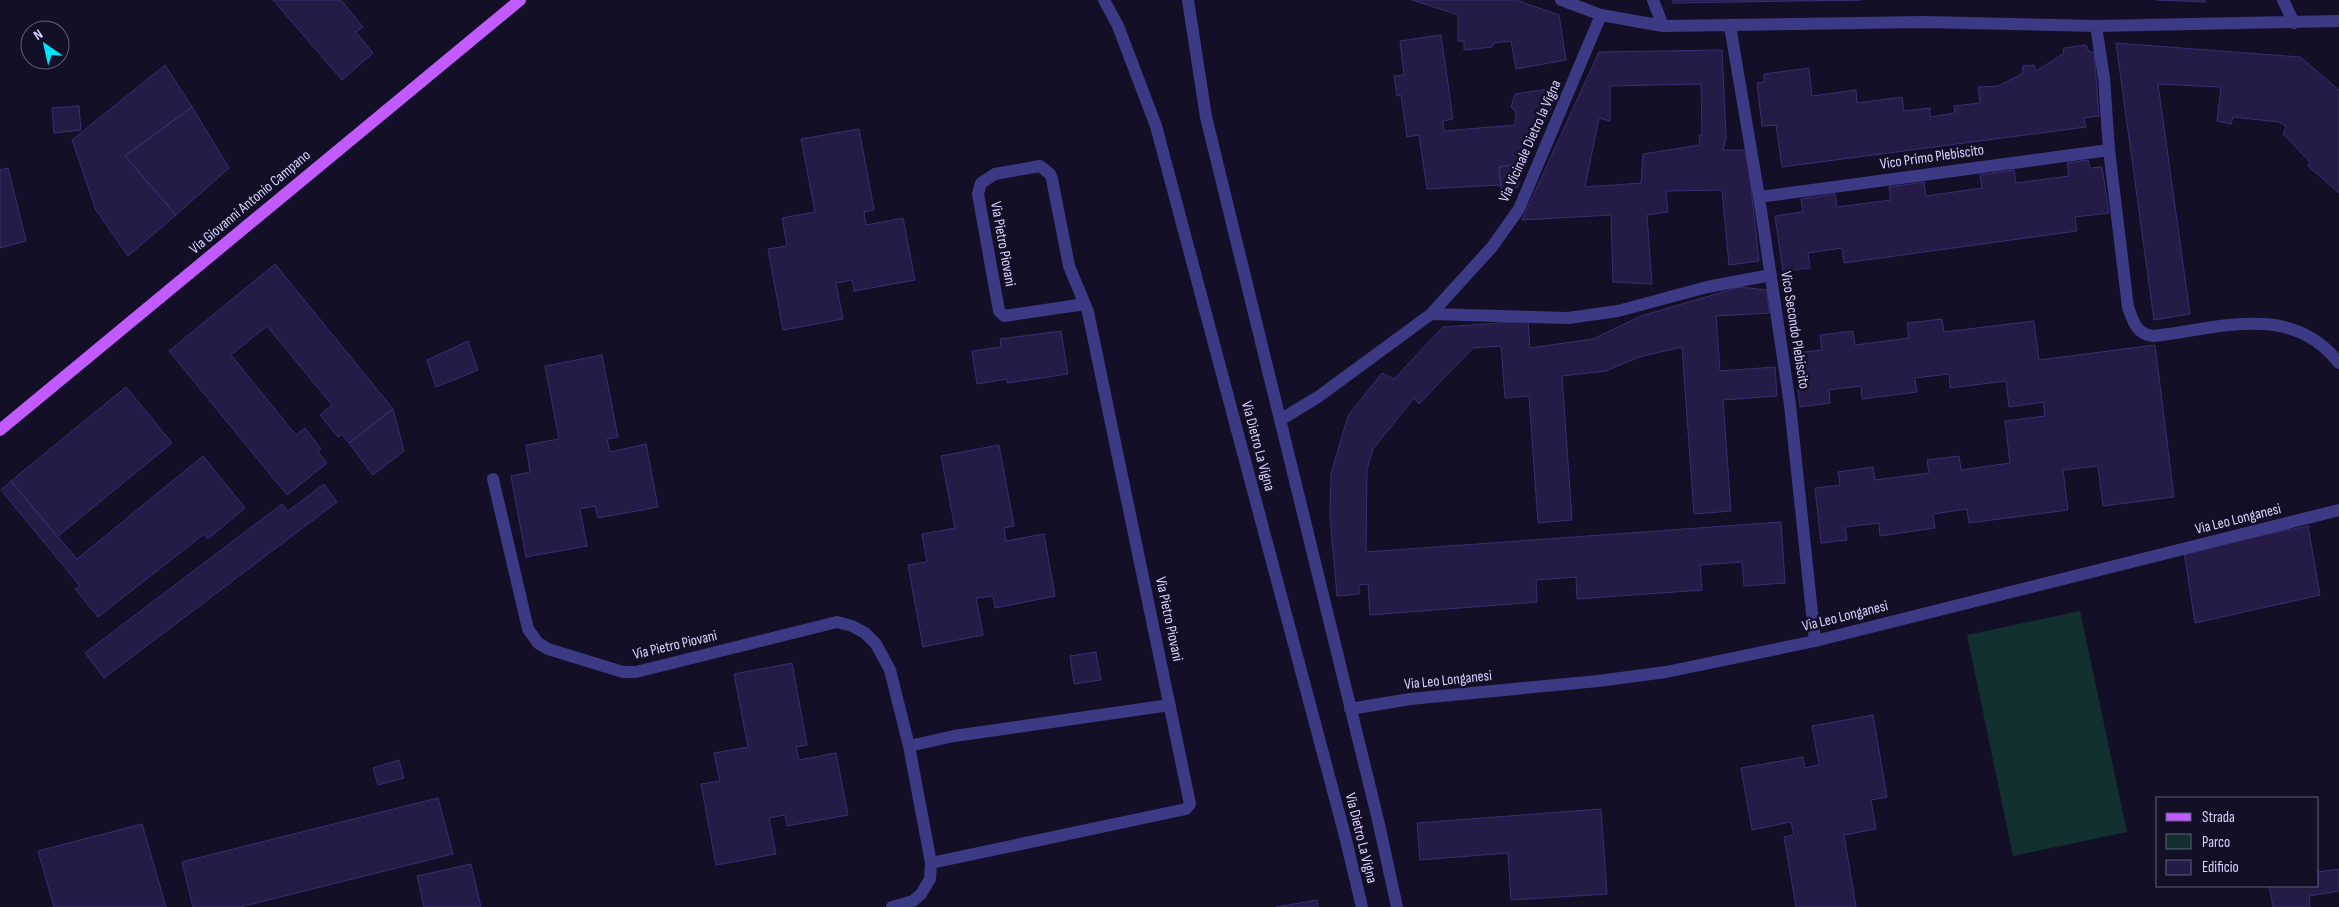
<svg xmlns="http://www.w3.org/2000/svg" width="2339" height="907" viewBox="0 0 2339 907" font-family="'Sofia Sans Condensed',sans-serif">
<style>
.park{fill:#12302f}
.building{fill:#241b47;stroke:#3b2d73;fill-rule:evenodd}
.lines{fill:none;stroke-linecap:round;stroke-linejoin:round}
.minor{stroke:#3d3a85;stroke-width:12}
.major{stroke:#c25bff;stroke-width:12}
.labels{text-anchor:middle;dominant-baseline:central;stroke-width:5;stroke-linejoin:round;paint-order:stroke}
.street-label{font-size:15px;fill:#d9d4ff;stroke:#130f26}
</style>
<rect width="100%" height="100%" fill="#130f26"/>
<!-- park -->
<path class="park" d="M 2080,611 L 2127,832 L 2013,856 L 1967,635 Z"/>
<!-- building -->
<path class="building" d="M 273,0 L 341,0 L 363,27 L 356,32 L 373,53 L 342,80 Z
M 1412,0 L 1516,0 L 1559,15 L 1566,60 L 1516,69 L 1511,41 L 1494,43 L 1492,47 L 1464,50 L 1464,41 L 1458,41 L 1458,15 Z
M 1672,0 L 1861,0 L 1673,3 Z
M 2205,0 L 2205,2 L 2157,0 Z
M 1441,35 L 1453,119 L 1443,121 L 1444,131 L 1515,125 L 1516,112 L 1511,107 L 1515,94 L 1561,87 L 1537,139 L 1529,140 L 1523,163 L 1499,167 L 1501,185 L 1427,189 L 1419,135 L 1407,137 L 1401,95 L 1397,96 L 1394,76 L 1404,75 L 1400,41 Z
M 2116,43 L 2300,57 L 2339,90 L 2339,193 L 2308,166 L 2310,162 L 2283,134 L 2286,126 L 2279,122 L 2233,117 L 2231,124 L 2217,121 L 2221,87 L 2158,84 L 2190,314 L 2154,320 Z
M 2086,45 L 2089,52 L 2094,52 L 2099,116 L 2084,118 L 2086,127 L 1782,167 L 1776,125 L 1762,126 L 1757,83 L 1764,82 L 1764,74 L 1809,68 L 1812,96 L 1856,90 L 1857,103 L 1902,97 L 1904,111 L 1930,108 L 1930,117 L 1955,113 L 1954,106 L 1980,103 L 1978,87 L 1998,86 L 2022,74 L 2023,66 L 2034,65 L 2036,71 L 2063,54 L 2064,48 Z
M 1722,50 L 1726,138 L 1723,150 L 1747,150 L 1759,261 L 1729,265 L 1722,190 L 1666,191 L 1668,212 L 1647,215 L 1652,284 L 1613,282 L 1611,215 L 1522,220 L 1599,52 ZM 1701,84 L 1702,135 L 1699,135 L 1700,145 L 1643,154 L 1641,183 L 1585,187 L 1599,118 L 1610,121 L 1610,86 Z
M 165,65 L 192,107 L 125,156 L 176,215 L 128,256 L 96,210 L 72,140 Z
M 79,106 L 81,130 L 54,133 L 52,108 Z
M 192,107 L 229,168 L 176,215 L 125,156 Z
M 859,129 L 874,210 L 864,212 L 866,225 L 903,218 L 915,280 L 854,291 L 852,280 L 836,283 L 843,319 L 783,330 L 768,249 L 787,246 L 782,218 L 815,212 L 801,139 Z
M 2088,160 L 2090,168 L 2102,167 L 2109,213 L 2075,217 L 2077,231 L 1844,263 L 1842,248 L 1808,253 L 1810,268 L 1783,271 L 1775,216 L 1803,212 L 1801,199 L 1835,194 L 1837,207 L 1891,200 L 1889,187 L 1924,182 L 1926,196 L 1982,188 L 1980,175 L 2014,170 L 2016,183 L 2069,176 L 2067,163 Z
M 1523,163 L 1518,187 L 1501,189 L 1499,167 Z
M 8,168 L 26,241 L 0,248 L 0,170 Z
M 275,264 L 393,409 L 349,443 L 342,434 L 338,437 L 320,415 L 332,405 L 267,326 L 231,355 L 296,435 L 305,428 L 321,449 L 318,452 L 327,463 L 287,495 L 169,351 Z
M 1740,287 L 1767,290 L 1769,313 L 1716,316 L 1720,371 L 1775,367 L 1777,396 L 1723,400 L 1731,511 L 1694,514 L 1682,347 L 1639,357 L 1606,371 L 1562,376 L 1572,520 L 1538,523 L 1529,396 L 1505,398 L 1501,346 L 1473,348 L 1419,404 L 1414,398 L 1373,449 L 1367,469 L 1366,552 L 1781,522 L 1785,583 L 1744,586 L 1742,562 L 1700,565 L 1702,590 L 1577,599 L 1576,577 L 1536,580 L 1537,602 L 1370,615 L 1368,584 L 1359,585 L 1359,594 L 1337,596 L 1330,516 L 1331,474 L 1348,416 L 1382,373 L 1394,379 L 1443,327 L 1528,321 L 1530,348 L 1593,339 L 1641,316 Z
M 1942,319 L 1944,332 L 2034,321 L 2039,360 L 2155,345 L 2174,497 L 2103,506 L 2098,466 L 2063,470 L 2068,510 L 1969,523 L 1967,509 L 1933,514 L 1935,528 L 1880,536 L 1879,523 L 1845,527 L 1847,540 L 1821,543 L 1815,488 L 1840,485 L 1838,472 L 1873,467 L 1875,480 L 1929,473 L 1927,460 L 1959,456 L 1961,470 L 2010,463 L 2005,421 L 2045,416 L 2043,402 L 2009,407 L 2006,381 L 1950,388 L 1949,374 L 1915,378 L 1917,392 L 1862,399 L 1861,386 L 1829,390 L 1830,403 L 1800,407 L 1794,353 L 1822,350 L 1820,335 L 1853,331 L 1855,345 L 1909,338 L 1907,323 Z
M 1061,331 L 1068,374 L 1007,383 L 1007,379 L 977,384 L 972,351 L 1001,347 L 1000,339 Z
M 468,341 L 478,370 L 436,387 L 427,360 Z
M 602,355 L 618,437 L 607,439 L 610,452 L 646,444 L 658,507 L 598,518 L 595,506 L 580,509 L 587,546 L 526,557 L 511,476 L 530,472 L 526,445 L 559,439 L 545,366 Z
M 126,387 L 172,443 L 57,537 L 11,481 Z
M 393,409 L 404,451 L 373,475 L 349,443 Z
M 999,445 L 1014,526 L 1004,528 L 1006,541 L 1044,534 L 1055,596 L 995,608 L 993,596 L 976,598 L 983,635 L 923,647 L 908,565 L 927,562 L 922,534 L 955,528 L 941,456 Z
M 203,456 L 245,508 L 208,539 L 204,534 L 98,617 L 75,589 L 80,586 L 1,490 L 11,481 L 77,559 Z
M 324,484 L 337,502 L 104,678 L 85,653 L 282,504 L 288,511 Z
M 2308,526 L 2320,595 L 2195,623 L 2184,551 Z
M 1096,652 L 1101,680 L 1074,684 L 1070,656 Z
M 792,663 L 807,745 L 796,747 L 799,760 L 836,753 L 848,815 L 787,826 L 785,815 L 769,818 L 776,854 L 716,865 L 701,784 L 720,781 L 714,753 L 748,747 L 734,674 Z
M 1873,715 L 1887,797 L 1871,800 L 1876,829 L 1844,835 L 1856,907 L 1796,907 L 1784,837 L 1794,835 L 1791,822 L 1752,830 L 1741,768 L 1803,757 L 1805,768 L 1819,765 L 1812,726 Z
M 399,760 L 404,778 L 378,785 L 373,768 Z
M 438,798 L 453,854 L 240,907 L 193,907 L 182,862 Z
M 1601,809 L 1607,894 L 1511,900 L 1508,853 L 1420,860 L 1417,823 Z
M 142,824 L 166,907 L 54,907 L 38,851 Z
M 471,864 L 481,907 L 424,907 L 417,876 Z
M 2339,869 L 2339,891 L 2309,896 L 2310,907 L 2273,907 L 2269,886 L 2318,886 L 2318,872 Z
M 1317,900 L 1318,907 L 1276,907 Z"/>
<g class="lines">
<!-- minor -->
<path class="minor" d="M 1104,0 L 1118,26 L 1156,126 L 1345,836 L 1362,907
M 1188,0 L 1206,117 L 1378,820 L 1397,907
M 1561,0 L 1601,15 L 1663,26 L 1924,22 L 2096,26 L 2339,21
M 1653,0 L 1663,26
M 2283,0 L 2294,23
M 1730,26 L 1759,197 L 1790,405 L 1815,641
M 2096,26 L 2104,78 L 2109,150 L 2128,307 C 2133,321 2136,334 2153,336 C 2219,329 2291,301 2339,363
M 1759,197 L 2109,150
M 1431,314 L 1568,318 L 1618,311 L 1707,287 L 1771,275
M 1280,420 L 1318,397 L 1431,314 L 1492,247 L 1519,209 L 1601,15
M 493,479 L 528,629 L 538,643 L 548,649 L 623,672 L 636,672 L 837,622 L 852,626 L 865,633 L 876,644 L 890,670 L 909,746 L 931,863 L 930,879 L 921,894 L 913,901 L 892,907
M 1350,709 L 1410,699 L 1598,681 L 1666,672 L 1815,641 L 2339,510
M 909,746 L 954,736 L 1170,705
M 931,863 L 1186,809 L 1190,804 L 1088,312 L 1069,266 L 1052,179 L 1050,174 L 1040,166 L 995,174 L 981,183 L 978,194 L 999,311 L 1004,316 L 1085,304"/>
<!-- major -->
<path class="major" d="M 0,430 L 520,0"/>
</g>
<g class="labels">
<!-- street labels -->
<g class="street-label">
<text transform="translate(1530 141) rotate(-66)">Via Vicinale Dietro la Vigna</text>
<text transform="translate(1932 157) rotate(-8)">Vico Primo Plebiscito</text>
<text transform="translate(250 202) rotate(-40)">Via Giovanni Antonio Campano</text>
<text transform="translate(1003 244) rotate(80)">Via Pietro Piovani</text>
<text transform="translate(1795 330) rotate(81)">Vico Secondo Plebiscito</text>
<text transform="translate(1258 446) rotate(75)">Via Dietro La Vigna</text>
<text transform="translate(2238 519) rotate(-14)">Via Leo Longanesi</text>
<text transform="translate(1845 616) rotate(-14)">Via Leo Longanesi</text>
<text transform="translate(1169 619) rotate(78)">Via Pietro Piovani</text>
<text transform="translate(675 645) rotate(-13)">Via Pietro Piovani</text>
<text transform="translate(1448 680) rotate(-6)">Via Leo Longanesi</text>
<text transform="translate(1361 838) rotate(76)">Via Dietro La Vigna</text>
</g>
</g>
<!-- legend -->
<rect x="2156" y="797" width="162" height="90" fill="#130f26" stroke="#625e7d"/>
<rect x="2166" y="813" width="25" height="8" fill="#c25bff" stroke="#625e7d"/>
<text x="2202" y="822" font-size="15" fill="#d9d4ff">Strada</text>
<rect x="2166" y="834" width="25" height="15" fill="#12302f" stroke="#625e7d"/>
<text x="2202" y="847" font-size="15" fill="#d9d4ff">Parco</text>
<rect x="2166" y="860" width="25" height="15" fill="#241b47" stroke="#625e7d"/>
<text x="2202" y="872" font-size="15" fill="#d9d4ff">Edificio</text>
<!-- north arrow -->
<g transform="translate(45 45) rotate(326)"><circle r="24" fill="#130f26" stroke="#625e7d"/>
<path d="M0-4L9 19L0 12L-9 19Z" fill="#00e5ff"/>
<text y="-8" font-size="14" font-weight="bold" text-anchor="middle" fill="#d9d4ff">N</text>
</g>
</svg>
